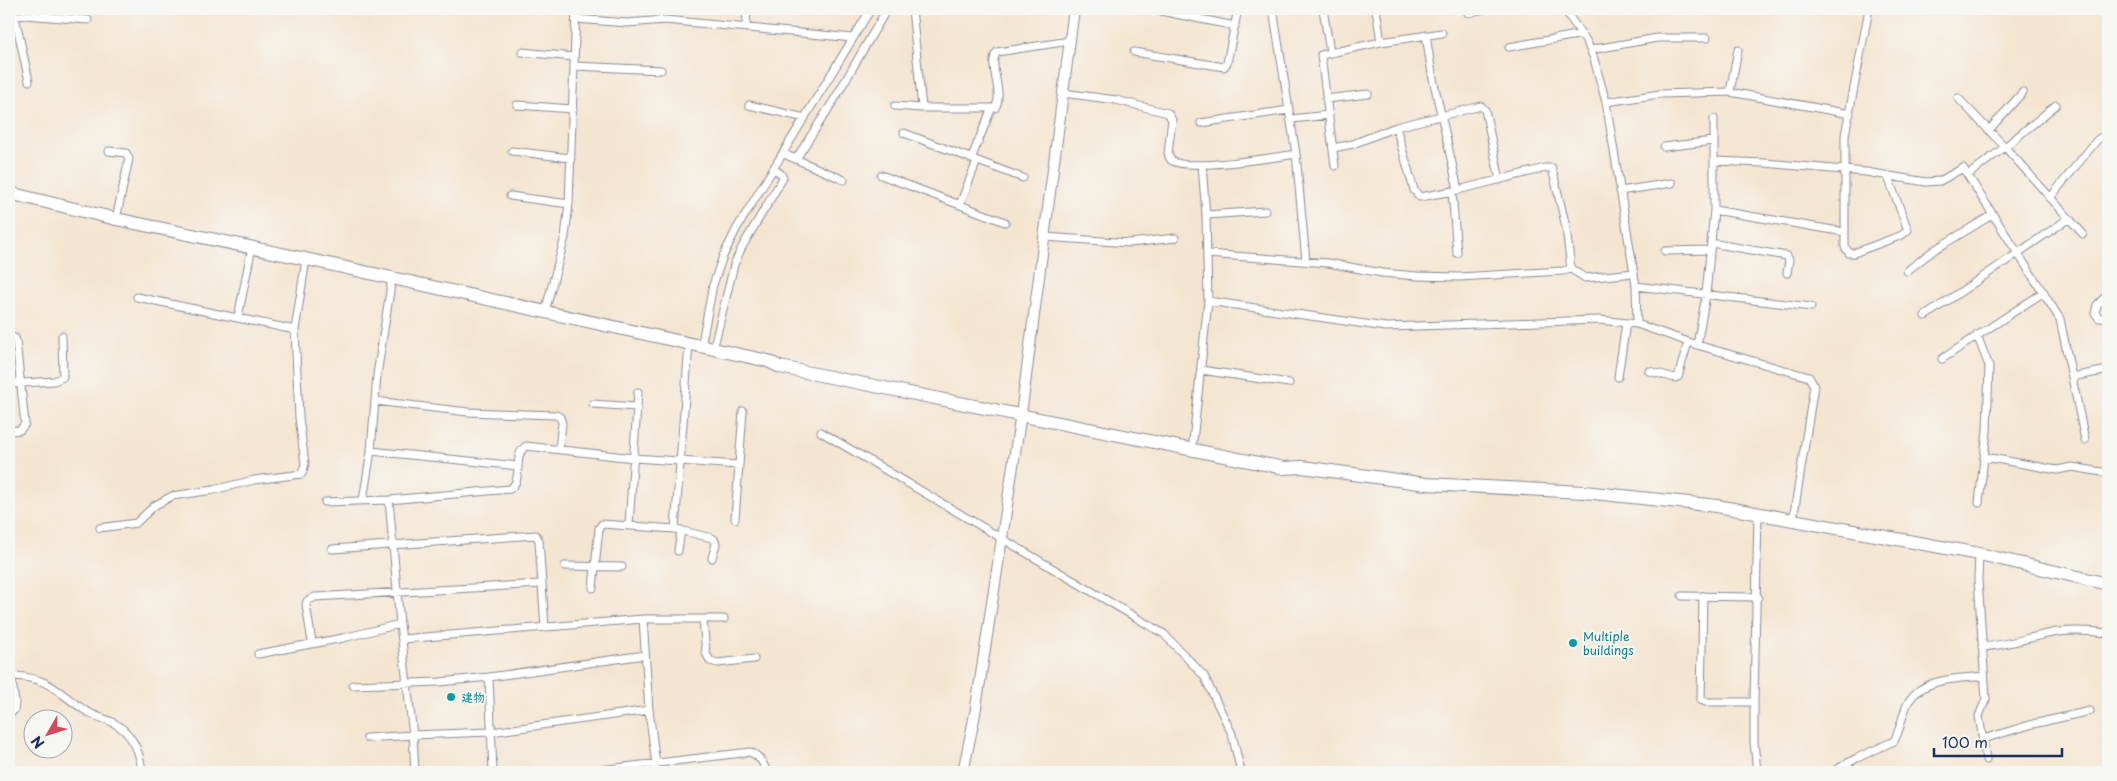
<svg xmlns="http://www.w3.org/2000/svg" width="2117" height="781" viewBox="0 0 2117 781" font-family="'Playpen Sans','LXGW WenKai TC',sans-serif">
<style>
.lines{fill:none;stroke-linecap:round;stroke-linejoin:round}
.street-casing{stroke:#888a97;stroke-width:9}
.secondary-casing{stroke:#888a97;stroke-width:12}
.highway-casing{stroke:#888a97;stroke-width:14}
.street{stroke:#fff;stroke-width:7}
.secondary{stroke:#fff;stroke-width:10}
.highway{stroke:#fff;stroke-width:12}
.culture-dot{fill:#0f9aa8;stroke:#f6f6f2;stroke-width:2}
.labels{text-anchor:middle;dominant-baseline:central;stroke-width:4;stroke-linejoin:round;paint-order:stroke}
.culture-label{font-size:12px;fill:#0d838f;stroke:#f6f6f2;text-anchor:start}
</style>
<rect width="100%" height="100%" fill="#f6f6f2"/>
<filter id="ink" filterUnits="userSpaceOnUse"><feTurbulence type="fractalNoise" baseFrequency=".02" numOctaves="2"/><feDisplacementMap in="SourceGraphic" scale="10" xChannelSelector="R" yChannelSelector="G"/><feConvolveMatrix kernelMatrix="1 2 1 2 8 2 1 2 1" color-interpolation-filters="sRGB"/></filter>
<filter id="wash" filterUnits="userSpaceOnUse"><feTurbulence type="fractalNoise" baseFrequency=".0096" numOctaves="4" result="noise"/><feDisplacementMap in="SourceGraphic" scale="20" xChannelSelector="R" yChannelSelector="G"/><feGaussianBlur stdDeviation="1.12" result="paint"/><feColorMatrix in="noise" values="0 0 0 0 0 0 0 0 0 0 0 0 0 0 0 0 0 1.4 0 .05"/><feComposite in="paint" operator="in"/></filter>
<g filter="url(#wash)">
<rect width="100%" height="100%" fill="#f4e5d0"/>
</g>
<g filter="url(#ink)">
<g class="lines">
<!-- street casing -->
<g class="street-casing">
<path id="street" d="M 912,9 L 922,108
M 1151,9 L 1235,26
M 1273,9 L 1296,154 L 1306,261
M 1323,9 L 1330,52
M 1376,9 L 1381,42
M 1564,9 L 1587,42 L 1594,59 L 1606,102 L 1636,286 L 1637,324
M 1869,9 L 1845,135 L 1845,247 L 1849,253 L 1854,253 L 1902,235 L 1908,230 L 1888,177
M 1468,13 L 1484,9
M 9,17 L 26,15 L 88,20
M 15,17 L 29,81
M 576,19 L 627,23 L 665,20 L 853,38
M 746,27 L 747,9
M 1426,35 L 1432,74 L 1458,190
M 1509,47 L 1583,34
M 1590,50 L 1657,38 L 1707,38
M 522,52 L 574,57
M 1134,52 L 1224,67 L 1227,63 L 1238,9
M 574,66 L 661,70
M 1730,92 L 1738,50
M 1063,93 L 1116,100 L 1168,113 L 1172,120 L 1168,153 C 1169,156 1169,158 1171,160 C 1184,172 1276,157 1296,154
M 1958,98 L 2005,147 L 2083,234
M 1326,99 L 1368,94
M 1606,102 L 1660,94 L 1730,92 L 1850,114
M 517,105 L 573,109
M 749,105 L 805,118
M 895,106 L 922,108 L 995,108 C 1005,93 987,64 997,52 L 1070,41
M 1291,119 L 1329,115
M 1201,123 L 1289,110
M 1989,130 L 2023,92
M 904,133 L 1023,178
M 1664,147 L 1713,141
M 1333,148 L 1353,144 L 1396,127 L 1481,106 L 1485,110 L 1500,180
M 109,151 L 126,153 L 129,159 L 116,219
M 512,151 L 570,158
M 784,154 L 844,180
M 796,159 L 834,100 L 887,9
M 971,159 L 991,110
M 1714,161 L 1765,163 L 1866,172 L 1926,182 L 1940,181 L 1963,168 L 2060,319 L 2085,440
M 1202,165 L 1206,215 L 1208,301 L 1386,327 L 1599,320 L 1637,324 L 1697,345 L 1809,377 L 1814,386 L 1793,520
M 1335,166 L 1321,55 L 1381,42 L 1442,33
M 881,175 L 1005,222
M 1968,175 L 2005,147 L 2056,105
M 1452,191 L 1457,253
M 1620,191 L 1672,183
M 510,196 L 569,204
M 2050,198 L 2097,140 L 2105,135 L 2108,137
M 960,204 L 977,161
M 1714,210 L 1845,232
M 1206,215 L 1265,211
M 1045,237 L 1130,243 L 1175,238
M 1711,243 L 1787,256 L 1789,260 L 1787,273
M 1665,251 L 1710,250
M 1207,254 L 1328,263 L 1382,273 L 1417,276 L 1459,277 L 1563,271 L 1571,269 L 1566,227 L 1552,168 L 1545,168 L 1458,190 L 1420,197 L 1414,190 L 1396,127
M 1571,269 L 1585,278 L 1634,273
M 1907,271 L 1934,250 L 1992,215
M 1636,286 L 1811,307
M 2108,294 L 2097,305 L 2095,313 L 2099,318 L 2108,317
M 137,297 L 295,330
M 545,312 L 565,237 L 569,204 L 576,9
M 1925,316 L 2068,219
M 238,317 L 252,247
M 1977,335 L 1989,366 L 1987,431 L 1979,503
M 9,336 L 15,338 L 16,341 L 25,424 L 20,430 L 9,431
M 1697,345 L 1706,295 L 1714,210 L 1714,119
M 701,347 L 713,285 L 723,256 L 737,228 L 871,9
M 713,350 L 734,265 L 742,247 L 783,178 L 781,174 L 774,169
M 1942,359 L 2044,292
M 1201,370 L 1289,383
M 1649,371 L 1675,378 L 1678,377 L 1688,342
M 1618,377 L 1626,323
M 2072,377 L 2108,370
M 9,384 L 54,381 L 63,377 L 62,336
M 375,401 L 468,412 L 556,415 L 560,417 L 562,423 L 559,449
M 593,404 L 637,407
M 821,432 L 1164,634 L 1204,676 L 1232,734 L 1241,772
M 1193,441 L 1208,301
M 371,451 L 518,466
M 1985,457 L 2057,470 L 2072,467 L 2108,473
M 363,500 L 371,451 L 377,375 L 392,278
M 389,500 L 400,624 L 413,735 L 491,732 L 649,710
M 325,502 L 389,500 L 510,489 C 524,480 512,455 526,446 L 634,458 L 739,465
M 735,519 L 743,411
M 629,525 L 638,392
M 100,528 L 136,523 L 154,506 L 172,496 L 213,490 L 254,480 L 302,474 L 305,464 L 299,417 L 295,330 L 306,259
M 675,529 L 689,344
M 332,549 L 536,535 L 539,541 L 545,628
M 678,551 L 681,530
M 1979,554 L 1978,580 L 1986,699 L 1979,716 L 1986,760
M 565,566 L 622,567
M 593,588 L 599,528 L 602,524 L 675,529 L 712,538 L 714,539 L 716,544 L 712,558
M 1682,596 L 1758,597
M 1703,596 L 1701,700 L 1706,702 L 1754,702
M 643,619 L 649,710 L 657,772
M 703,619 L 706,653 L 710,661 L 718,663 L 754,659
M 402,639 L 643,619 L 724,619
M 312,642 L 306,605 L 307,601 L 315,597 L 541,584
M 1982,647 C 2009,645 2032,636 2058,632 C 2075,630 2092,631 2108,633
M 258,654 L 343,638 L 400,624
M 9,663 L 15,702 L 14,710 L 9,715
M 11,676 C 51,677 56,692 86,711 C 94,716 103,718 112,722 C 132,732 140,751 142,772
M 489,677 L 493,772
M 353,685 L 440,682 L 489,677 L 645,655
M 367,738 L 413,735 L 415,772
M 1983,739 L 2033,724 L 2090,711
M 583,772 L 750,752 C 760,756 763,763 767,772
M 1757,772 L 1754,742 L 1754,702 L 1758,513
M 1832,772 L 1857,758 L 1894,741 C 1901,729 1902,713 1909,701 C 1924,677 1959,679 1984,676"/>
</g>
<!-- secondary casing -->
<g class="secondary-casing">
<path id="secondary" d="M 963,772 L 975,714 L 1022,407 L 1074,9"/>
</g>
<!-- highway casing -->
<g class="highway-casing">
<path id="highway" d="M 9,193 L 116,219 L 306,259 L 768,361 L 780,367 L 1284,468 L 1302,467 L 1426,484 L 1584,492 L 1717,506 L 1979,554 L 2108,584"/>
</g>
<!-- street -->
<use href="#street" class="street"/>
<!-- secondary -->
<use href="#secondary" class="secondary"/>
<!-- highway -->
<use href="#highway" class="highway"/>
</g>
</g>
<!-- markers -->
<g class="culture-dot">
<circle cx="1573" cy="643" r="5"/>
<circle cx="451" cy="697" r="5"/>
</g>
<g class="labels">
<!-- culture labels -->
<g class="culture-label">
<text x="1583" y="636">Multiple<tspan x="1583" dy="14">buildings</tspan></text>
<text x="461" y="697">建物</text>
</g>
</g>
<!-- margin -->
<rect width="2117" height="781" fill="none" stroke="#f6f6f2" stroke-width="30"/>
<!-- north arrow -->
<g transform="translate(48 734) rotate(231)"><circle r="24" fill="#f6f6f2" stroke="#9ea6b7"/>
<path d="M0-4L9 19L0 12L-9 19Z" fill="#d1495b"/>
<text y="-8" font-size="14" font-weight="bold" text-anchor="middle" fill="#1b2f5e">N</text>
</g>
<!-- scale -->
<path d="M1934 748v8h128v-8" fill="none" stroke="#1b2f5e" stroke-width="2.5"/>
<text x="1942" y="748" font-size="15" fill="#1b2f5e" stroke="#f6f6f2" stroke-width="4" paint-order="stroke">100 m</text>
</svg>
